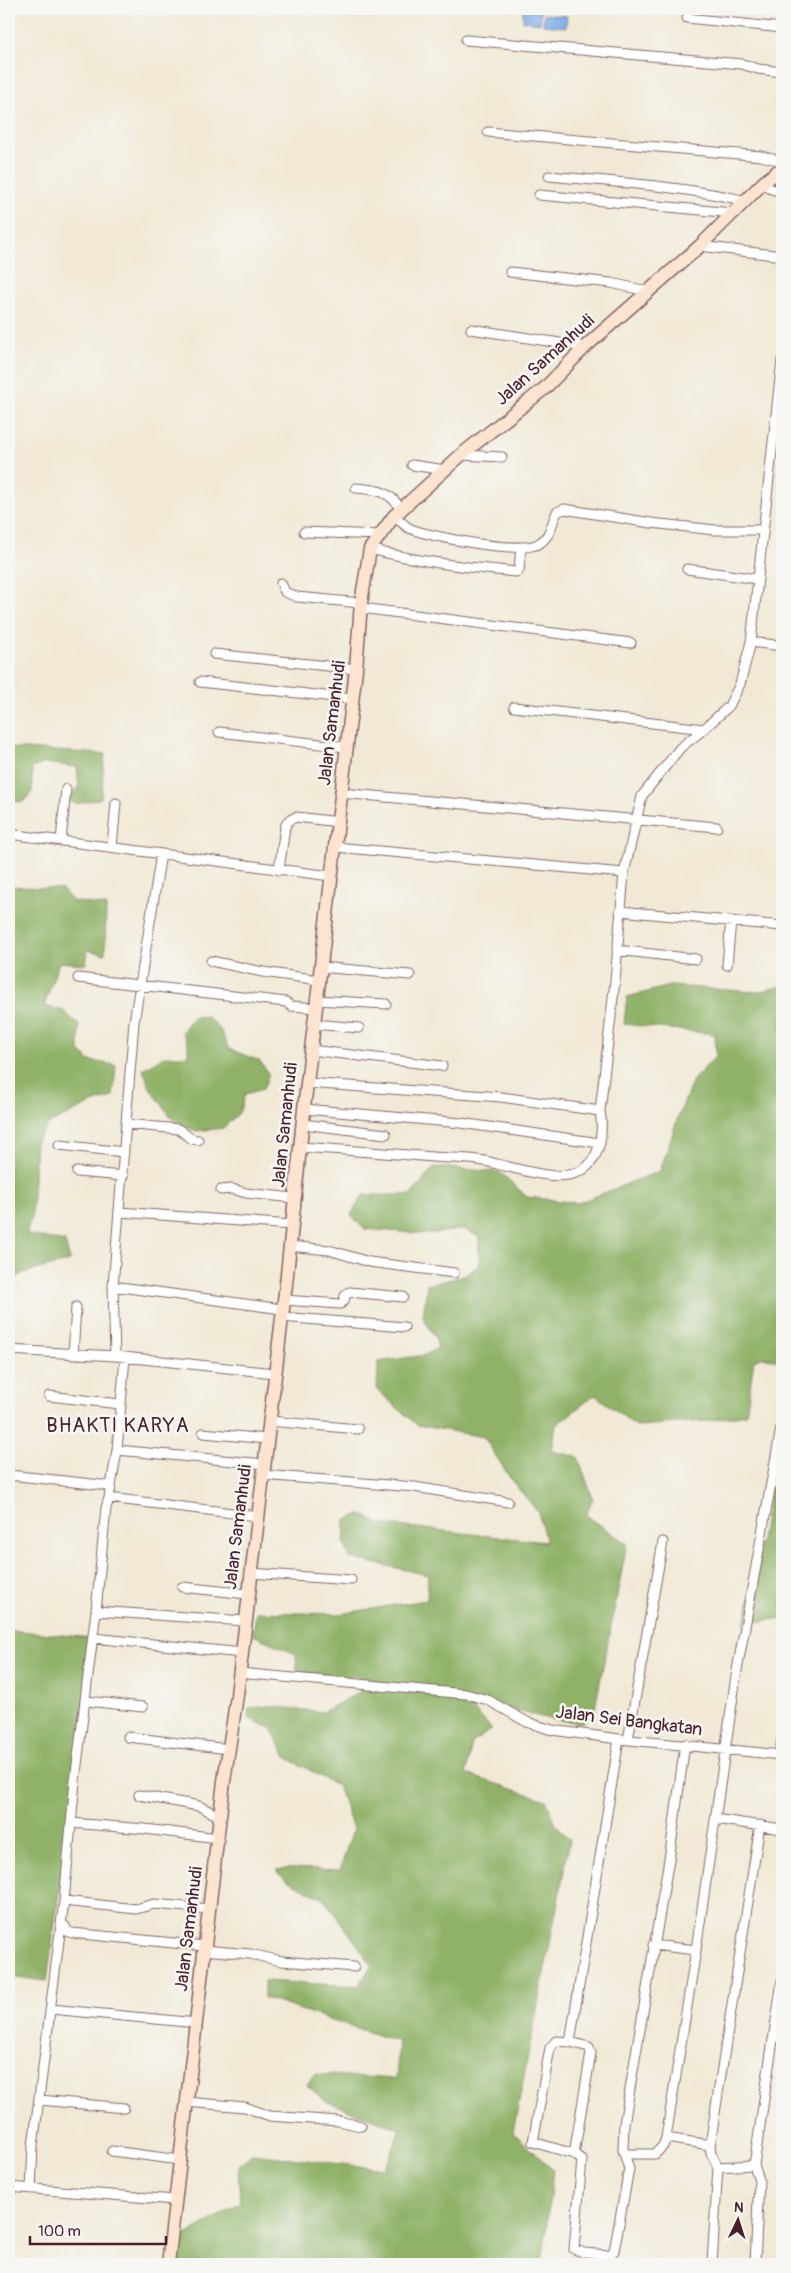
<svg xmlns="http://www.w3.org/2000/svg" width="791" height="2273" viewBox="0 0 791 2273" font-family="Pangolin,sans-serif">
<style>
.forest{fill:#8fb267;stroke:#6c6849}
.water{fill:#7dade8;stroke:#64668a}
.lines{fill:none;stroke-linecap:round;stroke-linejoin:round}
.street-casing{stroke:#846666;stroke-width:11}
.secondary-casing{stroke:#846666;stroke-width:15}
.street{stroke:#fff;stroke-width:9}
.secondary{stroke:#fde4d1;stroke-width:12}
.labels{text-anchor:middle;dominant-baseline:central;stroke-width:5;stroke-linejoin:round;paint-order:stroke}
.street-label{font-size:18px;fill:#4a1f2b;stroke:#f6f6f2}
.quarter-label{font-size:20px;letter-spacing:1px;fill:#4a1f2b;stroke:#f6f6f2}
</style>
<rect width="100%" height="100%" fill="#f6f6f2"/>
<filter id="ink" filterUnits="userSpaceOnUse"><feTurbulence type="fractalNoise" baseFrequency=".02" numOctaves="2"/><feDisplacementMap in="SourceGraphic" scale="10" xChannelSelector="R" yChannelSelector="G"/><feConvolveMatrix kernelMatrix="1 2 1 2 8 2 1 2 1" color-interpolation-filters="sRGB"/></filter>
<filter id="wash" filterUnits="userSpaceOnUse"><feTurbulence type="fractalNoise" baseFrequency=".0096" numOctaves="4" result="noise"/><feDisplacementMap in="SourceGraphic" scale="20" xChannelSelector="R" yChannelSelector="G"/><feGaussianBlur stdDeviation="1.12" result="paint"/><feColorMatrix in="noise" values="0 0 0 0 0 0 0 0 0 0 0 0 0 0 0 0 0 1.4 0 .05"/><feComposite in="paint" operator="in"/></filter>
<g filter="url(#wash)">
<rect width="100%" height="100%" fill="#f1e9d5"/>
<!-- forest -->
<path class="forest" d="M 9,748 L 105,754 L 101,798 L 77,804 L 70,802 L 70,796 L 79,787 L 77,767 L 45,763 L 32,768 L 32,792 L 23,802 L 9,801 Z
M 9,886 L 62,889 L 72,901 L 106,906 L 105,954 L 88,950 L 86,964 L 59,962 L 44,1006 L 62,1010 L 79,1025 L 79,1051 L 90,1061 L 116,1065 L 113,1097 L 94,1102 L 49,1124 L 36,1141 L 32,1215 L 26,1234 L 65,1242 L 70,1261 L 23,1273 L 9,1284 Z
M 670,986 L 757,992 L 782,986 L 782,1362 L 763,1357 L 754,1360 L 746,1414 L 706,1421 L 636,1426 L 595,1395 L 556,1425 L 552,1451 L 578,1457 L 593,1499 L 586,1515 L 627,1544 L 594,1713 L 581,1723 L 550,1719 L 497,1706 L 465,1701 L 492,1729 L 472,1743 L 466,1774 L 546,1800 L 555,1823 L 570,1840 L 513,2132 L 553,2170 L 542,2264 L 176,2264 L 179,2240 L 240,2203 L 238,2165 L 252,2154 L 385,2169 L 400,2129 L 325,2101 L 307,2085 L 314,2074 L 396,2079 L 399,2042 L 264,1998 L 264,1981 L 358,1986 L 372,1965 L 324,1899 L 287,1880 L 276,1870 L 289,1868 L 340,1870 L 353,1829 L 338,1786 L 286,1757 L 271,1728 L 248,1718 L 249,1708 L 269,1706 L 323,1712 L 360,1692 L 358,1677 L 297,1672 L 296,1654 L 253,1635 L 256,1612 L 339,1614 L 427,1600 L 428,1575 L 350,1558 L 344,1543 L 345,1520 L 361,1514 L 379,1524 L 546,1542 L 538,1512 L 512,1481 L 484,1437 L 417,1425 L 377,1390 L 378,1362 L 425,1355 L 438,1348 L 435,1337 L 423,1317 L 427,1285 L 464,1276 L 479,1265 L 479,1237 L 464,1229 L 428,1234 L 364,1229 L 351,1215 L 363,1195 L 411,1195 L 434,1167 L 500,1172 L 527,1197 L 578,1203 L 660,1171 L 677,1120 L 693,1080 L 716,1056 L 715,1034 L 624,1024 L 627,997 Z
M 207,1016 L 220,1029 L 229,1049 L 260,1061 L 269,1075 L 263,1089 L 245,1094 L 239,1113 L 223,1128 L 197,1131 L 185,1127 L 171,1117 L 150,1088 L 143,1069 L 164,1056 L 188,1056 L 188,1044 L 182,1032 L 193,1017 Z
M 773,1475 L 782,1478 L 782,1618 L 745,1624 Z
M 9,1630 L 93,1638 L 47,1981 L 9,1977 Z"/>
<!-- water -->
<path class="water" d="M 523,10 L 541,12 L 540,23 L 523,21 Z
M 544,14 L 567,16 L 566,27 L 543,25 Z"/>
</g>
<g filter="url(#ink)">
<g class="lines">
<!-- street casing -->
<g class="street-casing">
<path id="street" d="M 687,18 L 782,28
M 466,40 L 742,64 L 758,69 L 782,72
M 488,132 L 761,156 L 782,161
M 549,176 C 615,182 682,186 747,201
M 763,183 L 771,189 L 782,192
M 539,195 L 733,213
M 700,246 L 782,256
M 510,272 L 611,283 L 647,291
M 471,329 L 585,347
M 461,455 L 502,457
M 412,465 L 445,470
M 356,488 C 377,490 389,490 401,509
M 394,516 C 399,520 404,525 409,528 C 428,537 520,554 538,544 C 551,537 551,524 557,512 L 564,509 L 651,523 L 715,530 L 763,530
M 304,532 L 379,535
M 370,549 C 418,562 466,567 516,572 L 519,570 L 521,547
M 687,569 L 757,579
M 281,583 L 285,592 L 297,597 L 361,603
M 361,608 L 631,643
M 751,642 L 782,646
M 214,654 L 356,669
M 200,682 L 352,699
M 514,707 L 704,729
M 219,732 L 346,747
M 341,793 L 717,827
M 9,834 L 331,876
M 61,841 L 66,789
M 112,847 L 116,803
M 335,847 L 624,873
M 279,870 L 285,827 L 288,821 L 296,817 L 339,822
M 620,911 L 782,926
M 617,950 L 696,959
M 211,961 L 263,972 L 319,980
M 727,965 L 731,921
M 320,967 L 410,975
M 78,978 L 286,1002 L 291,1006 L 316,1008
M 317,1000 L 386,1004
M 314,1024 L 359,1028
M 311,1050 L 442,1066
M 307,1083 L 501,1097 L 600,1111
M 304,1109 L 461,1123 L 600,1143
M 126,1124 L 178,1129 C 186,1133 188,1140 198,1140
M 302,1124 L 386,1134
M 59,1145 L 124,1152
M 300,1147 C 344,1150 388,1153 433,1157 C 454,1158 476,1158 497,1164 C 518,1169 555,1181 576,1173 C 600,1165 604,1133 600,1111 L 615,981 L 624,873 L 642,796 L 680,748 L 704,729 L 729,706 L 740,684 L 751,642 L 782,360
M 77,1172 L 123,1176
M 221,1190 L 232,1189 L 246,1193 L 294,1198
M 120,1212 L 291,1225
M 289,1246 L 329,1250 L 369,1262 L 454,1273
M 113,1286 L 282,1309
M 284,1300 L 340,1304 L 344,1301 L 345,1296 L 349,1292 L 403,1297
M 281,1317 L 404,1327
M 9,1350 L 115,1356 L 274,1373
M 73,1355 L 76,1307
M 115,1356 L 113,1286 L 134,1022 L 161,854
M 125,1358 L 117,1450 L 109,1498 L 257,1516
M 49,1396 L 120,1404
M 269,1421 L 358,1429
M 203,1433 L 267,1439
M 117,1450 L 264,1464
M 9,1475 L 111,1486
M 262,1475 L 414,1487 L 508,1502
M 250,1573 L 351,1580
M 182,1587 L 248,1594
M 96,1611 L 245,1621
M 93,1638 L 242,1653
M 239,1673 L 466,1694 L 488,1700 L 527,1722 L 552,1730 L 619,1739 L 782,1755
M 87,1701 L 143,1707
M 128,1737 L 229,1749
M 628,1740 L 663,1542
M 780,1754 L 782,1739
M 139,1795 L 199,1806 L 221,1817
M 715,1819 L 782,1829
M 71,1823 L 145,1829 L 218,1838
M 64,1901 L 136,1909 L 154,1904 L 209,1909
M 61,1925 L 65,1926 L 67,1931 L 72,1933 L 204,1946
M 653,1945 L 696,1950
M 204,1950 L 250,1954 L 282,1961 L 354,1967
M 51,2009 L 197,2023
M 570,2042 L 556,2041 L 550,2048 L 533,2142 L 574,2154 L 582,2160 L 574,2249 L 584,2253 L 609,2255 L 614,2251 L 629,2169 L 623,2150 L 624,2124 L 670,1853 L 685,1744
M 40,2100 L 124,2108
M 186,2102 L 245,2107 L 270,2116 L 338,2121 L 361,2126
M 710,2145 L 666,2138 L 696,1950 L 736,1676 L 782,1423
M 112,2151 L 180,2160
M 574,2154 L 591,2053 L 589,2047 L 570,2042 L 619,1739
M 624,2154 L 655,2154 L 663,2146 L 666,2138
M 718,2167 L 754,2165
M 9,2187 L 175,2200
M 31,2189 L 33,2146 L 64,1901 L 75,1781 L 96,1611 L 106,1508 L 109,1498
M 712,2264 L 718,2167 L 711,2153 L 710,2145 L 760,1825
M 755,2264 L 759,2180 L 754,2165 L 782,1981"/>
</g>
<!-- secondary casing -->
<g class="secondary-casing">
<path id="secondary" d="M 168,2264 L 224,1781 L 237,1695 L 286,1284 L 304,1109 L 356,669 L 361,603 L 370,549 L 394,516 L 461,455 L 545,388 L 585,347 L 700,246 L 763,183 L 782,168"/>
</g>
<!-- street -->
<use href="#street" class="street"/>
<!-- secondary -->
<use href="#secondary" class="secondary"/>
</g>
</g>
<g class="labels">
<!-- street labels -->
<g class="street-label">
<text transform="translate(545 360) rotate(-42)">Jalan Samanhudi</text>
<text transform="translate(332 723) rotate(-83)">Jalan Samanhudi</text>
<text transform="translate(285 1125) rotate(-84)">Jalan Samanhudi</text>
<text transform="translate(238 1527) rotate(-83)">Jalan Samanhudi</text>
<text transform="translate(629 1721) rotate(7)">Jalan Sei Bangkatan</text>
<text transform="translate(189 1929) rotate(-83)">Jalan Samanhudi</text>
</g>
<!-- quarter labels -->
<g class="quarter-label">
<text x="118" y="1425">BHAKTI KARYA</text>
</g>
</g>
<!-- margin -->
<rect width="791" height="2273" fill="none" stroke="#f6f6f2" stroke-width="30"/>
<!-- north arrow -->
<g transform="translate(738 2220) rotate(4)" stroke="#f6f6f2" stroke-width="4" paint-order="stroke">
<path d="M0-4L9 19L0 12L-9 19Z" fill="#4a1f2b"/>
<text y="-8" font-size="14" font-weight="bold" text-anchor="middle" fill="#4a1f2b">N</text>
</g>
<!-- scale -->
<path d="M30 2236v8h136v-8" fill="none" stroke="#4a1f2b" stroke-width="2.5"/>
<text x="38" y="2236" font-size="15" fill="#4a1f2b" stroke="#f6f6f2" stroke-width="4" paint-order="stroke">100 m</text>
</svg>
